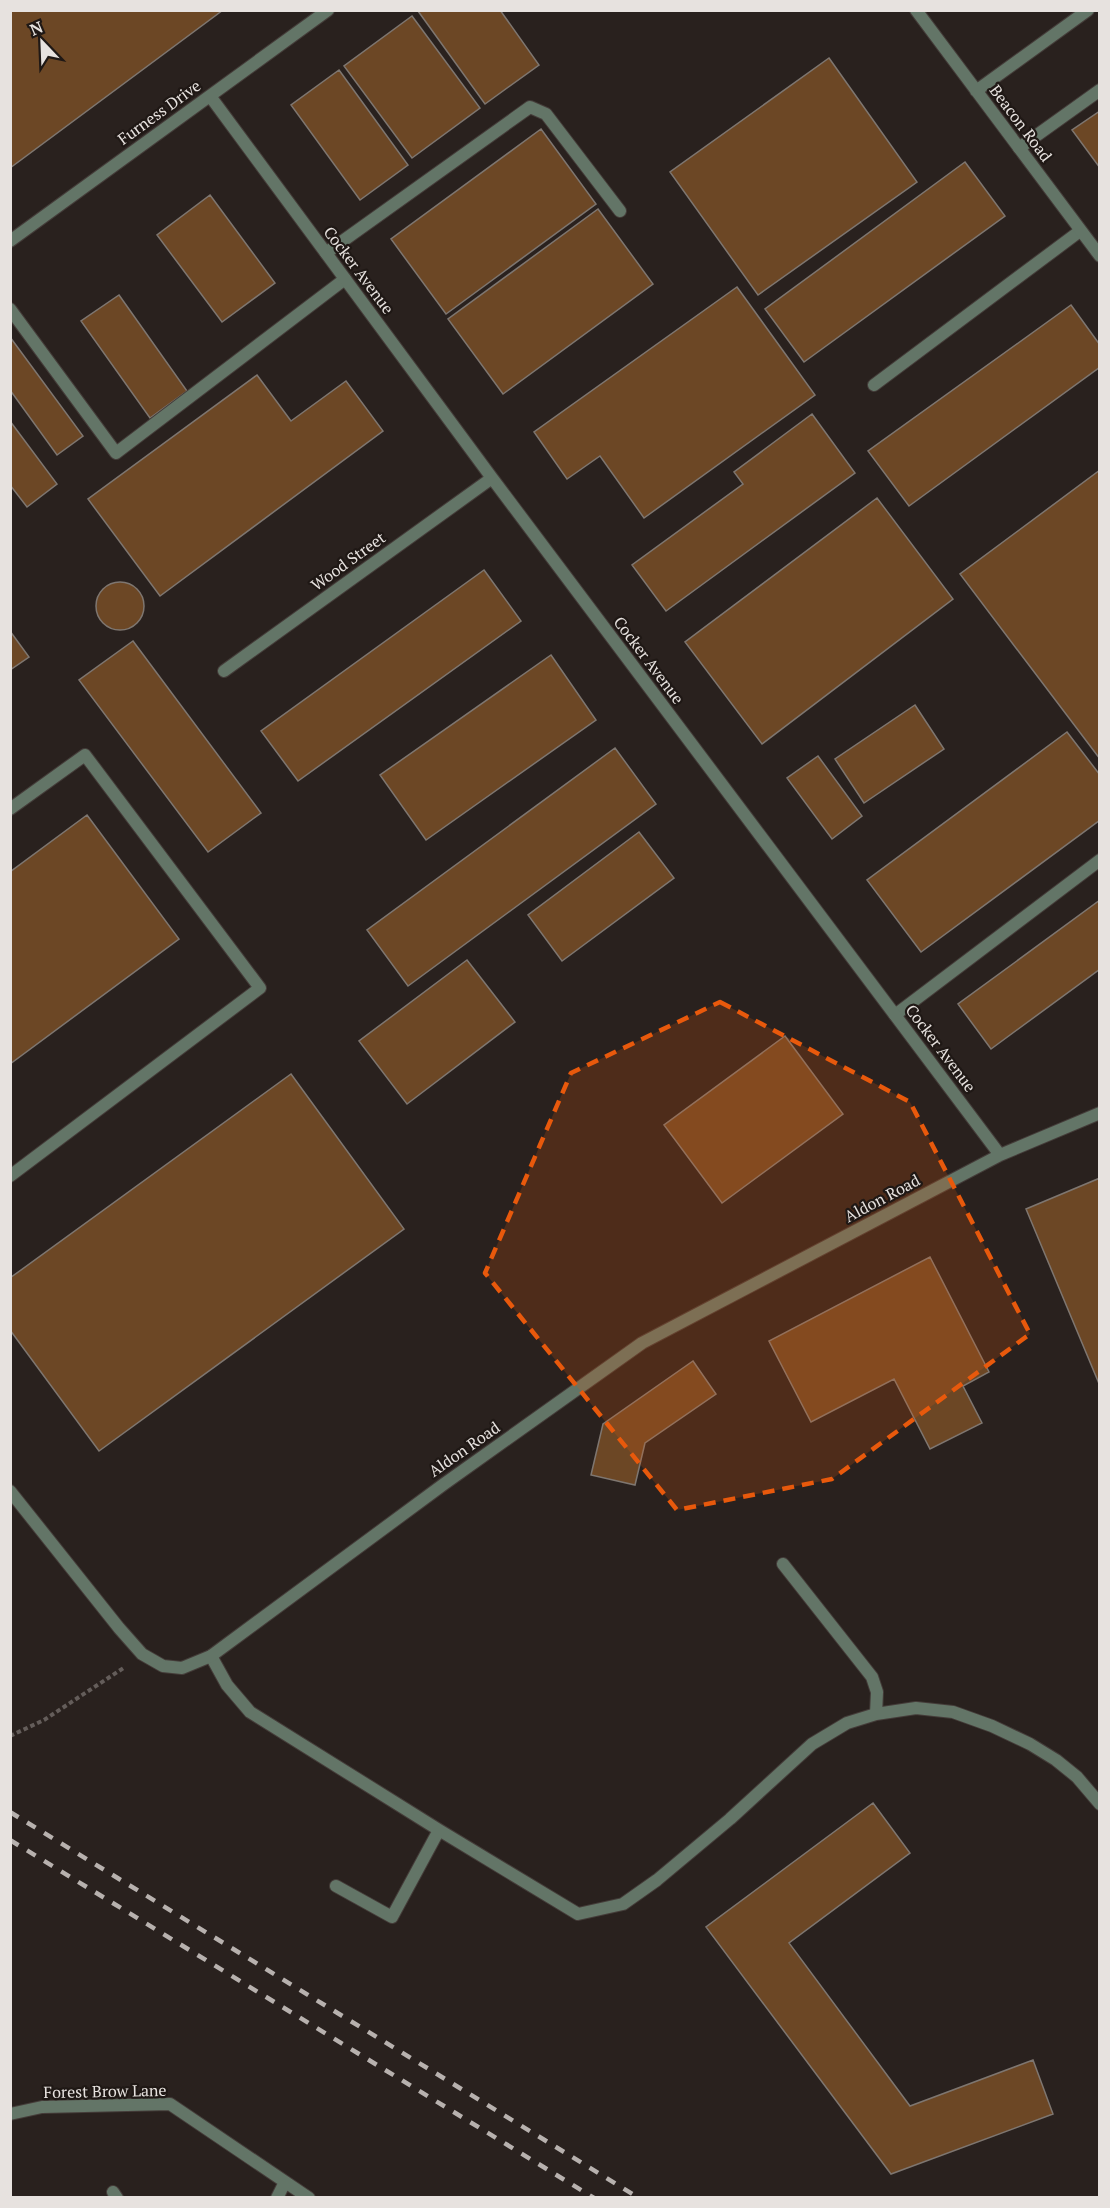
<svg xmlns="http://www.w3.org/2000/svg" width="1110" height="2208" viewBox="0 0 1110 2208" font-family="'PT Serif',serif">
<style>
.building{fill:#6c4725;stroke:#7e7670;stroke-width:1.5}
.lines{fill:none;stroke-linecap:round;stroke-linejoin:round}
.service-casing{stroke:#443c39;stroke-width:14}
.minor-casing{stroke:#443c39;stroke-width:14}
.path{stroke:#645d5a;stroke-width:4;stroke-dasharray:4.5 3;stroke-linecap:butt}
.service{stroke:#637567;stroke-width:12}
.minor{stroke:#637567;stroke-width:12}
.rail{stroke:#b7b1ae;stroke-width:4.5;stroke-dasharray:10 10;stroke-linecap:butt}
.marked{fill:#e8590c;fill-opacity:0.2;stroke:#e8590c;stroke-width:4.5;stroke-dasharray:12 8;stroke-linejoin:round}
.labels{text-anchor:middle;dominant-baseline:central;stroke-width:4.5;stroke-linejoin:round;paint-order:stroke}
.street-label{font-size:16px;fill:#e7e2df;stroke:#1f1815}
</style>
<rect width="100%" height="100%" fill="#29211e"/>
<!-- building -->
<path class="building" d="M 10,10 L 223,10 L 10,168 Z
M 419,10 L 500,10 L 539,65 L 485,104 L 418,11 Z
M 412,16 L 480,108 L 412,158 L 344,66 Z
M 829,58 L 917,182 L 758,295 L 670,172 Z
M 339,70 L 408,165 L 360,200 L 291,105 Z
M 1100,111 L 1100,168 L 1072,130 Z
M 541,129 L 596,204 L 446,314 L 391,239 Z
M 965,162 L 1005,216 L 804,362 L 765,309 Z
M 210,195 L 275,283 L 222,322 L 157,235 Z
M 598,209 L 653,284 L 503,394 L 448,319 Z
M 737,287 L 815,395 L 644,518 L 600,456 L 567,479 L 534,432 Z
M 119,295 L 187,391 L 150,418 L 81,321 Z
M 1071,305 L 1100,345 L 1100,367 L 909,506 L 868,451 Z
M 10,337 L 83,436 L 57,455 L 10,390 Z
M 257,375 L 291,421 L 346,381 L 383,431 L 160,596 L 88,499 Z
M 812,414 L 855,473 L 666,611 L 632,565 L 743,484 L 734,472 Z
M 10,421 L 57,484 L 27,507 L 10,485 Z
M 1100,470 L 1100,759 L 960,574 Z
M 877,498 L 953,599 L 762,744 L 685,642 Z
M 484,570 L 521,621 L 298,781 L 261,731 Z
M96 606a24 24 0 1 1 48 0a24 24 0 1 1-48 0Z
M 10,631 L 29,657 L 10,670 Z
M 133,641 L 261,813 L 208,852 L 79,680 Z
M 551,655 L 596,720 L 426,840 L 380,775 Z
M 915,705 L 944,749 L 864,803 L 835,759 Z
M 1067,732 L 1100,775 L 1100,820 L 921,952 L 867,880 Z
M 615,748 L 656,804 L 408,986 L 367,930 Z
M 818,756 L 862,816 L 832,839 L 787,778 Z
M 87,815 L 179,939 L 10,1064 L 10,872 Z
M 639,832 L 674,878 L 562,961 L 528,915 Z
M 1100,900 L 1100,969 L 991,1049 L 958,1004 Z
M 467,960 L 515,1022 L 407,1104 L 359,1041 Z
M 785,1036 L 843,1114 L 722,1203 L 664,1125 Z
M 291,1074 L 404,1229 L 99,1451 L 10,1330 L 10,1278 Z
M 1100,1178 L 1100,1386 L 1026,1209 Z
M 930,1257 L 989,1372 L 963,1386 L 982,1423 L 930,1449 L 894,1379 L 811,1422 L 769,1341 Z
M 693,1361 L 716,1394 L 645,1443 L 635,1485 L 591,1475 L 603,1424 Z
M 873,1803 L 910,1853 L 789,1943 L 910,2106 L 1033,2060 L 1053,2114 L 891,2174 L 706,1927 Z"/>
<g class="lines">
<!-- service casing -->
<g class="service-casing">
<path id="service" d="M 1019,148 L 1100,90
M 326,253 L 530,107 L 546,114 L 620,211
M 10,309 L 116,453 L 345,279
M 874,385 L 1080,231
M 10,809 L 85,755 L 260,988 L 10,1176
M 895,1015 L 1100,860
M 783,1564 L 872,1677 L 877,1692 L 876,1714
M 211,1656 L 227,1685 L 250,1712 L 439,1830 L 578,1914 L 623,1904 L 657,1880 L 730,1819 L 812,1744 L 847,1723 L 876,1714 L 916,1708 L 953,1712 L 992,1726 L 1030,1744 L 1056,1760 L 1077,1777 L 1100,1804
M 336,1886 L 392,1917 L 439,1830"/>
</g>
<!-- minor casing -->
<g class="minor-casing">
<path id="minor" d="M 916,10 L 1100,256
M 976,91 L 1088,10
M 210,96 L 492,478 L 1000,1155
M 10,241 L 328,10
M 224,671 L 492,478
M 10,1491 L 119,1628 L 142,1654 L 163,1666 L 182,1668 L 211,1656 L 444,1484 L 642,1343 L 1000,1155 L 1100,1113
M 10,2114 L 42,2107 L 170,2104 L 309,2198
M 113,2192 L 117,2198
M 277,2198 L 285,2182"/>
</g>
<!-- path -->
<path class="path" d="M 10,1736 L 44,1720 L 125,1667"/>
<!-- service -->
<use href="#service" class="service"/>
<!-- minor -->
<use href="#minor" class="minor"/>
<!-- rail -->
<path class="rail" d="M 10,1812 L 639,2198
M 10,1840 L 594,2198"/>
</g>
<!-- marked area -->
<path class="marked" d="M 720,1002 L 910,1102 L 1030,1334 L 832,1479 L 677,1510 L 485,1273 L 571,1073 Z"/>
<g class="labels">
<!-- street labels -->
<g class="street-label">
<text transform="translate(159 112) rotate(-36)">Furness Drive</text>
<text transform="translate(1021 123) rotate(53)">Beacon Road</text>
<text transform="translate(359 270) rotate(53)">Cocker Avenue</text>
<text transform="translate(348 561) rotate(-36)">Wood Street</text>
<text transform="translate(649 660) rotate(53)">Cocker Avenue</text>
<text transform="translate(941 1048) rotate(53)">Cocker Avenue</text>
<text transform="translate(882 1198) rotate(-28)">Aldon Road</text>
<text transform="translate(464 1449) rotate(-35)">Aldon Road</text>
<text transform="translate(105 2091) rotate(-1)">Forest Brow Lane</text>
</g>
</g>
<!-- border -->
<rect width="1110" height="2208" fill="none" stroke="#e7e2df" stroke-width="24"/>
<!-- north arrow -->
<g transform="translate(42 42) rotate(337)" stroke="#1f1815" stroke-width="4.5" paint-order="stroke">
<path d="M0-4.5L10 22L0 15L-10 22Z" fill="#e7e2df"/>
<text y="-9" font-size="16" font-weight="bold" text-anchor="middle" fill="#e7e2df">N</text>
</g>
</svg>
